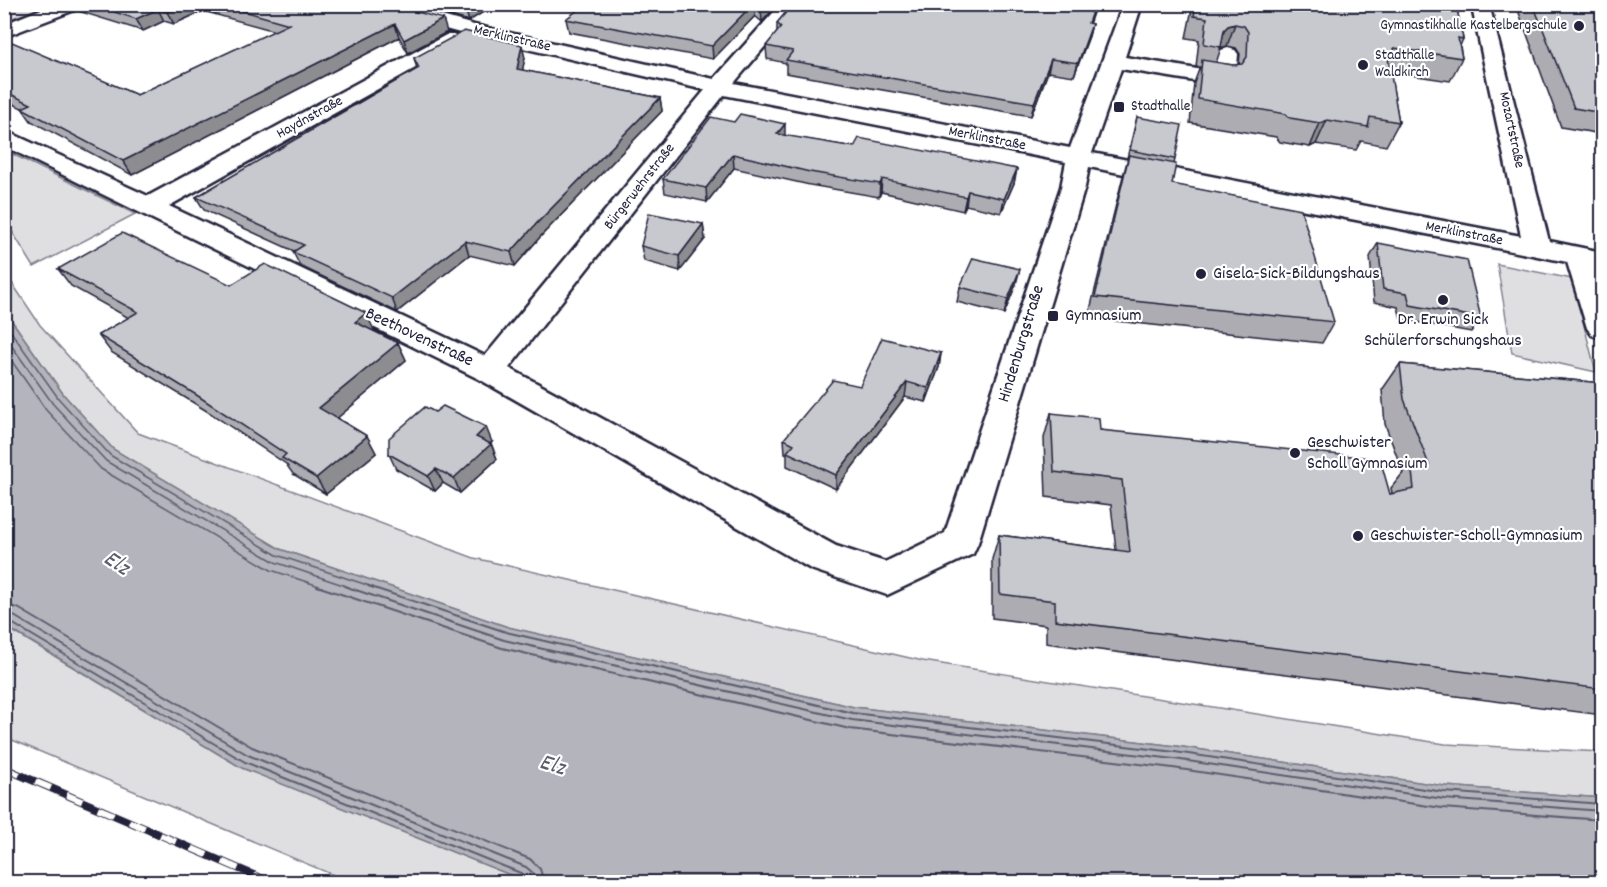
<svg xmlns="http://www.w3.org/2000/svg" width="1607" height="887" viewBox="0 0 1607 887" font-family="Dekko,sans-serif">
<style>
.green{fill:#dfdfe2;stroke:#80808e;stroke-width:1.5}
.water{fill:#b4b4bc;stroke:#7a7a88;stroke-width:1.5}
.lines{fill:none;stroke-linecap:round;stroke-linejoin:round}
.shore-far1{stroke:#5c5c6f;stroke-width:1.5}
.shore{stroke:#5c5c6f;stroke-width:2}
.minor-casing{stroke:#22223b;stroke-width:5}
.minor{fill:#fff;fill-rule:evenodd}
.rail-casing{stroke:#22223b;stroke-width:8}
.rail{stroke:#fff;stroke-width:6;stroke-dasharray:17;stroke-linecap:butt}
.wall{fill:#acacb2;stroke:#22223b;stroke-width:1.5;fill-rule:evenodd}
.shaded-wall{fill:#8c8c91;stroke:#22223b;stroke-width:1.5}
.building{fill:#c8c8cf;stroke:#22223b;stroke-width:1.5}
.poi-dot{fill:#22223b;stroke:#fff;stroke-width:2}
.labels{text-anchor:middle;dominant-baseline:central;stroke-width:4.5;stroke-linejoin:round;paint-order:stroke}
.far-poi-label{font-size:15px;fill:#22223b;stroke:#fff;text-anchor:start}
.far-street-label{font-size:15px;fill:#22223b;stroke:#fff}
.poi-label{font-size:18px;fill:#22223b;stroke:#fff;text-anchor:start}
.street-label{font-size:18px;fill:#22223b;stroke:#fff}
.near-water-label{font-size:24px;font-style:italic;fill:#5c5c6f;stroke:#fff}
</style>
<rect width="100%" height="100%" fill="#fff"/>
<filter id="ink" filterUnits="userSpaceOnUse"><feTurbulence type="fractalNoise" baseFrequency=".0167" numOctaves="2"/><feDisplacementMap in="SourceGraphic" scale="12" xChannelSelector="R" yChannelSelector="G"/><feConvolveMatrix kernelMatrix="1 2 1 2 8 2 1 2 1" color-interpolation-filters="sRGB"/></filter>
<g filter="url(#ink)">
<!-- green -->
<path class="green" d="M 5,4 L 48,4 L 48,5 L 5,21 Z
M 6,151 L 135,214 L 34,267 L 5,220 Z
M 1497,264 L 1572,279 L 1596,372 L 1512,353 Z
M 4,271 L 40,325 L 138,433 L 474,558 L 923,661 L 1445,744 L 1602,752 L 1602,798 L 1445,786 L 1176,746 L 854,707 L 508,627 L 280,549 L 113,449 L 64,395 L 5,311 Z
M 4,626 L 242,768 L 528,882 L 350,882 L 5,737 Z"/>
<!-- water -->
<path class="water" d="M 5,311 L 64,395 L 113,449 L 280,549 L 508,627 L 854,707 L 1176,746 L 1445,786 L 1602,798 L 1602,882 L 528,882 L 242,768 L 5,626 Z"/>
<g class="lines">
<!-- shore-far1 -->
<path class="shore-far1" d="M 4,322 L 59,399 L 110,455 L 277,555 L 373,587
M 4,335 L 53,404 L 106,461 L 275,562 L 349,587
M 4,350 L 46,410 L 101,469 L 271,570 L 322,587"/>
<!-- shore -->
<path class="shore" d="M 317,586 L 502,648 L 850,729 L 1173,768 L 1442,808 L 1602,820
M 344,586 L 504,640 L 852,720 L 1174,759 L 1444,799 L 1602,811
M 368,586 L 506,632 L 853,713 L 1175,752 L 1444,792 L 1602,804
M 4,605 L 18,608 L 252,747 L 530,859 L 540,869 L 544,882
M 4,614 L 14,616 L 248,755 L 526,867 L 533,873 L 535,882
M 4,621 L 10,622 L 245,762 L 523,874 L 527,882"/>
<!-- minor casing -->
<g class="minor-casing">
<path id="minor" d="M 54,4 L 82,4 L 80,8 L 4,37 L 4,24 Z
M 366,4 L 399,4 L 474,25 L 714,79 L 781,4 L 801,4 L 734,83 L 1070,148 L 1123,4 L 1142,4 L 1125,57 L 1215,72 L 1218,54 L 1221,50 L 1228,48 L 1235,50 L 1238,54 L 1236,80 L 1233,85 L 1225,86 L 1121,69 L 1092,153 L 1521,236 L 1473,12 L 1476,8 L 1490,8 L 1549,241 L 1602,252 L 1602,268 L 1596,267 L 1602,286 L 1602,338 L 1592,335 L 1587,328 L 1567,262 L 1089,167 L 1085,187 L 978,543 L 973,554 L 887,595 L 811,569 L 479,379 L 4,146 L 4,130 L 148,196 L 446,35 L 460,35 L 463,39 L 460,43 L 169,206 L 485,356 L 705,90 L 471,36 L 368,8 ZM 724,95 L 1066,162 L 1061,187 L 945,533 L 885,562 L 836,546 L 509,368 Z"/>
</g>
<!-- minor -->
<use href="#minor" class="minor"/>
<!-- rail casing -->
<g class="rail-casing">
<path id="rail" d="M 4,768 L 270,882"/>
</g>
<!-- rail -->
<use href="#rail" class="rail"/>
</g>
<!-- wall -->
<path class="wall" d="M 75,4 L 388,4 L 447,32 L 408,53 L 399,37 L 132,175 L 31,121 L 22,108 L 9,102 L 4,95 L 4,39 L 137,95 L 275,31 L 203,11 L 174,24 L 164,21 L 143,31 L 78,11 Z
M 409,4 L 496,4 L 469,21 Z
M 586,4 L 778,4 L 762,22 L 755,16 L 713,59 L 569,32 L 566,19 Z
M 793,4 L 1096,4 L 1089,23 L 1092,24 L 1089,36 L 1074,76 L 1048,72 L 1031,116 L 786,73 L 786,63 L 767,59 L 766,46 L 777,33 L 777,23 Z
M 1193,4 L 1456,4 L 1463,39 L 1460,46 L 1462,58 L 1450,81 L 1390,72 L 1399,122 L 1386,146 L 1361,141 L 1356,150 L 1316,144 L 1310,147 L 1280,142 L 1276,137 L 1190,123 L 1194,83 L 1200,67 L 1196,67 L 1199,40 L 1186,38 ZM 1227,46 L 1236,48 L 1240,54 L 1239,65 L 1233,65 L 1216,63 L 1221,48 Z
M 1521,4 L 1602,4 L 1602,134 L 1561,127 L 1518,10 Z
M 414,58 L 525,58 L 522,70 L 660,98 L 662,111 L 541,236 L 515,266 L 469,255 L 397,312 L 300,266 L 293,252 L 294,251 L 204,210 L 196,197 L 417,69 Z
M 1137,117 L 1175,159 L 1174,164 L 1172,184 L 1334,322 L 1322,343 L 1088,318 L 1123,176 L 1128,158 L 1127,158 Z
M 785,136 L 854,147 L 1017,169 L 1014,183 L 1001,213 L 966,205 L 963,211 L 881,192 L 879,197 L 810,185 L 734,168 L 707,202 L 665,193 L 663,179 Z
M 703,224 L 705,239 L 680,271 L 644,261 L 641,246 Z
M 1378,243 L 1481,318 L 1471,332 L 1401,319 L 1398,307 L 1374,302 L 1370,257 Z
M 58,269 L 231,285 L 374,330 L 398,343 L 406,360 L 337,418 L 367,436 L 376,453 L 326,494 L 293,474 L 286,464 L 210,413 L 111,352 L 98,335 L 129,318 L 71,286 Z
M 1016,284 L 1004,314 L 957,302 L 960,287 Z
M 941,353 L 939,367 L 926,402 L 905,397 L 836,489 L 787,466 L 787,454 L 785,453 L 784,439 L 860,386 Z
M 1400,364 L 1602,383 L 1602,715 L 1046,643 L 1046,625 L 992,618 L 992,559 L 999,535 L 1116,550 L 1111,505 L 1046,497 L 1044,438 L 1051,413 L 1100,430 L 1390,494 L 1392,493 L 1391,488 L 1403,473 L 1385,424 L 1382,390 Z
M 492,442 L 491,443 L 497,459 L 460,493 L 443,483 L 435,491 L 396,469 L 389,454 Z"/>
<!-- shaded-wall -->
<path class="shaded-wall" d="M 184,4 L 200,4 L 203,11 L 174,24 L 167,12 Z
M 473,4 L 496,4 L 469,21 L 465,9 Z
M 753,4 L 754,4 L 755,16 L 713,59 L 712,46 Z
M 766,4 L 778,4 L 762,22 L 761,10 Z
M 1095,4 L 1096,4 L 1085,36 L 1088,23 Z
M 158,9 L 164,21 L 143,31 L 136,19 Z
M 443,19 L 447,32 L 408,53 L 404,40 Z
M 395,24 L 399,37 L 132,175 L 123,161 Z
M 1092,24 L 1089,36 L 1074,76 L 1078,63 Z
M 1235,24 L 1227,46 L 1220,48 L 1224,30 L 1228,26 Z
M 522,45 L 525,58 L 520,82 L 517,69 Z
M 1051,59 L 1048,72 L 1031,116 L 1034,103 Z
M 660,98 L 662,111 L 541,236 L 515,266 L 511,252 L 537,223 Z
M 1327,120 L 1316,144 L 1310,147 L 1320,123 Z
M 785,124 L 785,137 L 777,134 Z
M 733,154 L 734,168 L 707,202 L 706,188 Z
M 1017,169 L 1014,183 L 1001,213 L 1004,199 Z
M 882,179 L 881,192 L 879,197 L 880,184 Z
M 968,191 L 966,205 L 963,211 L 966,197 Z
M 703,224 L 705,239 L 680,271 L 679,256 Z
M 465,241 L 469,255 L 397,312 L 392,298 Z
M 1020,269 L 1016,284 L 1004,314 L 1008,299 Z
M 366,313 L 374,330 L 364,339 L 355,322 Z
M 398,343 L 406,360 L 329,425 L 319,408 Z
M 941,353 L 939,367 L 926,402 L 928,388 Z
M 907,382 L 905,397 L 836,489 L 836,475 Z
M 486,427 L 492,442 L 483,451 L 491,444 L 497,459 L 460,493 L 454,478 L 476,437 Z
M 367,436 L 376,453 L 326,494 L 316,478 Z
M 436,469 L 443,483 L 435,491 L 428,476 Z"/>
<!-- building -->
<path class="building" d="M 90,4 L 184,4 L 167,12 L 158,9 L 136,19 Z
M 219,4 L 388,4 L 443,19 L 404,40 L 395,24 L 123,161 L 22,108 L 31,104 L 4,91 L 4,87 L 6,87 L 4,86 L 5,39 L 137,95 L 289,24 Z
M 449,4 L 473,4 L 465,9 Z
M 586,4 L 753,4 L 712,46 L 566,19 Z
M 755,4 L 766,4 L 761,10 Z
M 793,4 L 1095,4 L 1088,23 L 1092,24 L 1078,63 L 1051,59 L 1034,103 L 786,60 L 793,51 L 766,46 L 781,27 L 777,23 Z
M 1196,4 L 1456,4 L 1463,39 L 1458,38 L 1462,58 L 1394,48 L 1395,59 L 1388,58 L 1399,122 L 1370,117 L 1368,127 L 1327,120 L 1320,123 L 1290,118 L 1286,114 L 1198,99 L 1202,60 L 1233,65 L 1242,64 L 1247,57 L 1248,32 L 1244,26 L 1235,24 L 1228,26 L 1224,30 L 1221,47 L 1204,44 L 1207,18 L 1194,16 Z
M 1533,4 L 1602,4 L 1602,113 L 1574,108 Z
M 464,31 L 522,45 L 517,69 L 660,98 L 537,223 L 511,252 L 465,241 L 392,298 L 293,252 L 304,245 L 196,197 L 419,68 L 414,58 Z
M 740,114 L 785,124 L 777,134 L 854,147 L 859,138 L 1017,169 L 1004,199 L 968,191 L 966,197 L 882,179 L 880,184 L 810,172 L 733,154 L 706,188 L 663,179 L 711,117 L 734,122 Z
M 1137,117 L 1182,125 L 1175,159 L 1130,150 Z
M 1129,155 L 1176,164 L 1172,184 L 1301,209 L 1334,322 L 1095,297 Z
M 649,213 L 703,224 L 679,256 L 641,246 Z
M 122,233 L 231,285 L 265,264 L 366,313 L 355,322 L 398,343 L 319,408 L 367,436 L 316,478 L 282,458 L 286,454 L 198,396 L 98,335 L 138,312 L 58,269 Z
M 1378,243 L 1467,260 L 1481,318 L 1410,305 L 1407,293 L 1383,289 Z
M 973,258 L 1020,269 L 1008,299 L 960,287 Z
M 882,338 L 941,353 L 928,388 L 907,382 L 836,475 L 787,452 L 794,444 L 784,439 L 833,380 L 860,386 Z
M 1400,364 L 1602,383 L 1602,689 L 1055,620 L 1055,601 L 1000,594 L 999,535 L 1130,552 L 1122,480 L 1054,472 L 1051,413 L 1099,418 L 1100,430 L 1380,459 L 1390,494 L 1414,489 L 1411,463 L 1429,465 L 1404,399 Z
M 443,406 L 486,427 L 476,437 L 491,444 L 454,478 L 436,469 L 428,476 L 389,454 L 389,438 L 425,407 L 435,412 Z"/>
</g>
<!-- markers -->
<g class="poi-dot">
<circle cx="1579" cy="26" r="6"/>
<circle cx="1363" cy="65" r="6"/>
<rect x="1113" y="101" width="12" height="12" rx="3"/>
<circle cx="1201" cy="274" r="6"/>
<circle cx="1443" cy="300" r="6"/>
<rect x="1047" y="310" width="12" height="12" rx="3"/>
<circle cx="1295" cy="453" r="6"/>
<circle cx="1358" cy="536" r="6"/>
</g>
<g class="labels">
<!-- far-poi labels -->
<g class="far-poi-label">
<text x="1567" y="26" text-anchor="end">Gymnastikhalle Kastelbergschule</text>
<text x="1375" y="56">Stadthalle<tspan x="1375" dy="17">Waldkirch</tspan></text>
<text x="1131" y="107">Stadthalle</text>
</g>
<!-- far-street labels -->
<g class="far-street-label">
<text transform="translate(512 39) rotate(13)">Merklinstraße</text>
<text transform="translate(310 118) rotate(-29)">Haydnstraße</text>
<text transform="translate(1511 130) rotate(78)">Mozartstraße</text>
<text transform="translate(987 139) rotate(11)">Merklinstraße</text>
<text transform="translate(640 187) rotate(-52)">Bürgerwehrstraße</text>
<text transform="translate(1464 234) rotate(11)">Merklinstraße</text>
</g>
<!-- poi labels -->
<g class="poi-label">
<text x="1213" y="274">Gisela-Sick-Bildungshaus</text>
<text x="1065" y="316">Gymnasium</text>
<text x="1443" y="320" text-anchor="middle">Dr. Erwin Sick<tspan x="1443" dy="21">Schülerforschungshaus</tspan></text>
<text x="1307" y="443">Geschwister<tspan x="1307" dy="21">Scholl Gymnasium</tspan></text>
<text x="1370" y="536">Geschwister-Scholl-Gymnasium</text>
</g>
<!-- street labels -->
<g class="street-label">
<text transform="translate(419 338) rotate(25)">Beethovenstraße</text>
<text transform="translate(1022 344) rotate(-73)">Hindenburgstraße</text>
</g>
<!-- near-water labels -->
<g class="near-water-label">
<text transform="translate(116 564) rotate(34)">Elz</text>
<text transform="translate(552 766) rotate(17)">Elz</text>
</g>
</g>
<!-- margin -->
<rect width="1607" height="887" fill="none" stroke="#fff" stroke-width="24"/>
<rect x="12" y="12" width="1583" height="863" fill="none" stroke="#22223b" stroke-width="2" filter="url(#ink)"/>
</svg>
